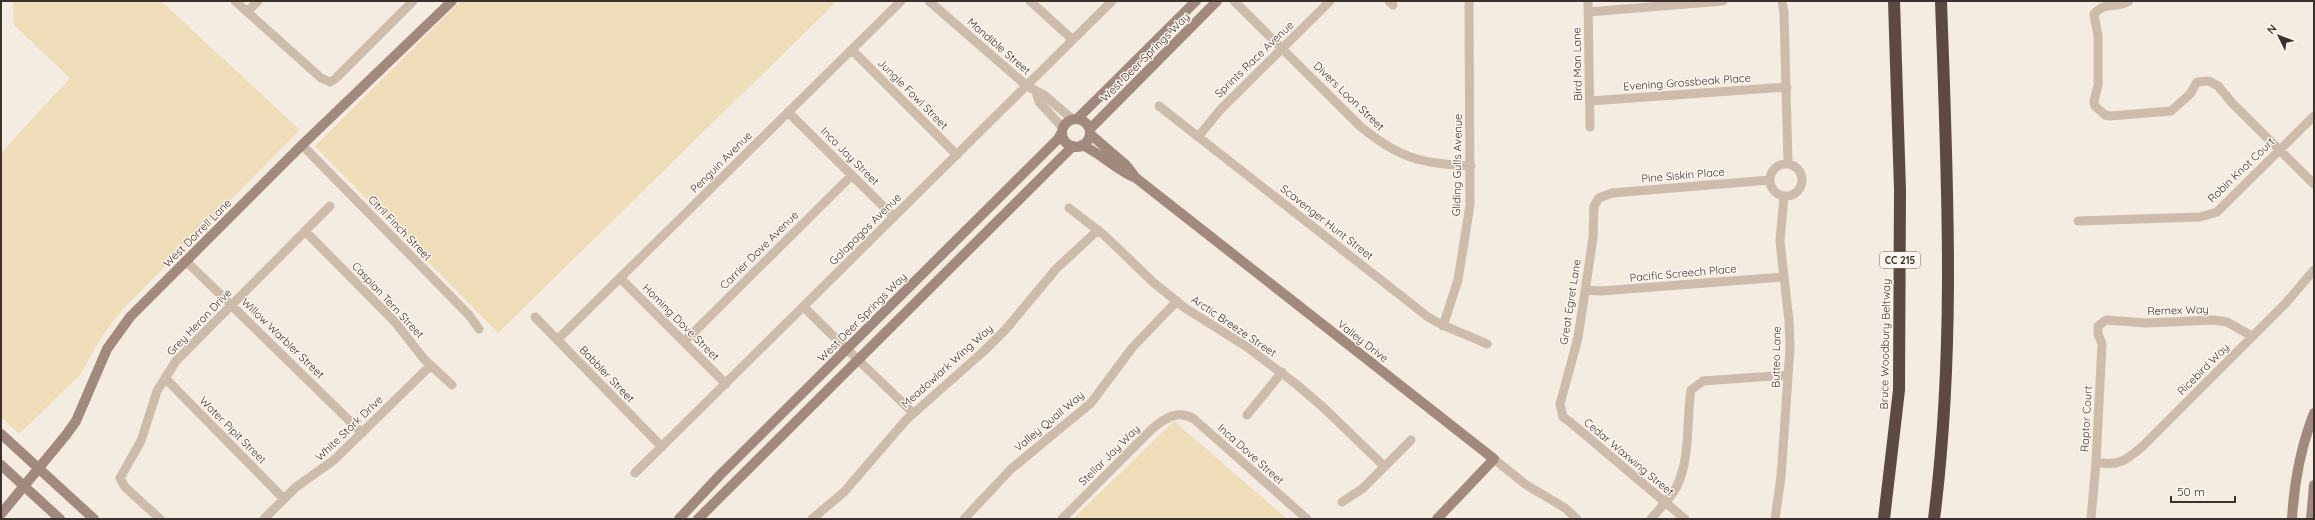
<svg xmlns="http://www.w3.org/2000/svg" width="2315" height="520" viewBox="0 0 2315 520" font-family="Quicksand,sans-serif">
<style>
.sand{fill:#efdcb8}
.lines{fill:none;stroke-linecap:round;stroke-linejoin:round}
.street{stroke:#cdbbac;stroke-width:9}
.secondary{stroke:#a18a7d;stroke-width:10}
.highway{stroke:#5c4a42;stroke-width:12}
.labels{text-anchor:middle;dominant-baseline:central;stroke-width:3;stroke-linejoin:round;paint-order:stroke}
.shield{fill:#fbf5ee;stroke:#756b66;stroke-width:1}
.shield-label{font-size:10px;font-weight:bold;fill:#3b302b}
.street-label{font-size:11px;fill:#3b302b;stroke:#fbf5ee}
</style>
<rect width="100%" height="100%" fill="#f4ebe1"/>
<!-- sand -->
<path class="sand" d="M 13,1 L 161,1 L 300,130 L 122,310 L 102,336 L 80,375 L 19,434 L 1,417 L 1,153 L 70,78 L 14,25 Z
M 461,1 L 837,1 L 498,333 L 315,146 Z
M 1174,421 L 1287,519 L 1073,519 Z"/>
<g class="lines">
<!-- street -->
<path class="street" d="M 235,1 L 321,78 L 330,82 L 335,79 L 413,1
M 929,1 L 1027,86 L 1044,95 L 1072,119
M 1030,1 L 1073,40
M 1234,1 L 1360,126 C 1398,158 1422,164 1471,166
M 1389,1 L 1393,5
M 1588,1 L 1590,127
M 1782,1 L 1784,13 L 1788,163
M 2129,1 C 2115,10 2106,0 2094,14 L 2098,36 L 2098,85 L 2094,101 L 2095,106 L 2105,115 L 2110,116 L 2171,111 L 2190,94 L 2197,82 L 2209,81 L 2218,86 L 2233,104 L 2314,184
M 247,12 L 258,1
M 1588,12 L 1723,1
M 852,50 L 957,155
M 1036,92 L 1039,102 L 1063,128
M 1590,101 L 1787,87
M 1159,106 L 1428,317 C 1447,329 1467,334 1487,344
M 788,112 L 894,217
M 1198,137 L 1220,110 L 1330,1
M 302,145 L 469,315 L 479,329
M1770 180a16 16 0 1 1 32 0a16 16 0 1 1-32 0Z
M 1069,208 L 1104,235 L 1154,283 L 1185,308 L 1247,347 L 1296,384 L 1325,409 L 1384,466
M 2078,221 L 2200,217 L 2217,212 L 2314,116
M 305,231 L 395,322 L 424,359 L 452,385
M 186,261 L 362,433
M 620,278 L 726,384
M 1585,290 L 1601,291 L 1783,277
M 804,307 C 839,343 877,377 913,413
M 535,317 L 662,447
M 1443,326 L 1458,280 L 1470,205 L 1469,1
M 557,340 L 901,1
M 684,342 L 852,175
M 165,378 L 284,499
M 1247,415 L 1282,372
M 1494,459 L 1525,484 L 1565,508 L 1577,519
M 2096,462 C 2119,467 2126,460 2143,446 L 2285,304 L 2314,270
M 635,473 L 1112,1
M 1342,502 L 1362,489 L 1411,440
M 160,519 L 125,487 L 120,478 L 141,441 L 157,391 L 176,361 L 330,206
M 264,519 L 296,487 L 334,460 L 430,366
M 812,519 L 844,492 L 906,420 L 984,351 L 1006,329 L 1056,269 L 1098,230
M 964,519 L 1011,469 L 1091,403 L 1132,348 L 1177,301
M 1062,519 L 1152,429 C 1165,418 1178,409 1194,419 L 1307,519
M 1651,519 C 1659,509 1670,499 1676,488 C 1691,459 1686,421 1691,390 L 1703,381 L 1788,375
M 1685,519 L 1570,422 L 1563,417 L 1560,404 L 1578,338 L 1593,238 L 1594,206 L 1599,198 L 1612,193 L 1770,180
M 1775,519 L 1781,477 L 1790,348 L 1789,321 L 1780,241 L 1784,196
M 2091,519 L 2096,462 L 2102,344 L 2098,334 L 2098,326 L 2106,320 L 2146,323 L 2214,320 L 2227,322 L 2252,336"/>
<!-- secondary -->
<path class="secondary" d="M 1077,119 L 1196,1
M1062 133a14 14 0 1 1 28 0a14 14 0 1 1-28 0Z
M 1090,129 L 1217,1
M 1090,134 L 1126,165 L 1136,178 L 1494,459 L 1437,519
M 1082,145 C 1102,154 1116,170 1136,178
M 1,434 L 94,519
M 1,465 L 60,519
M 1,514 L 66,435 L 76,421 L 107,349 L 130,317 L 302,145 L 452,1
M 679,519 L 720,475 L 1058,139 L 1062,132
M 698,519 L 1073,146
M 2292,519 C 2294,484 2301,446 2314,413
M 2311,519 L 2314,485"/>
<!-- highway -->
<path class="highway" d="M 1884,519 L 1899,390 L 1900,190 L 1894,1
M 1934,519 C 1956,345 1947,175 1941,1"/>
</g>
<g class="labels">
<!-- shield labels -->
<rect class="shield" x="1880" y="252" width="40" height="16" rx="3"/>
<g class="shield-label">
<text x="1900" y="260">CC 215</text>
</g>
<!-- street labels -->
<g class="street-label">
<text transform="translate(999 46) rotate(41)">Mandible Street</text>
<text transform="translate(1145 57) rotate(-45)">West Deer Springs Way</text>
<text transform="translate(1254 59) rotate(-44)">Sprints Race Avenue</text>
<text transform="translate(1577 64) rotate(-91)">Bird Man Lane</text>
<text transform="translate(1687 82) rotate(-4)">Evening Grossbeak Place</text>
<text transform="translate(913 94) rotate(45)">Jungle Fowl Street</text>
<text transform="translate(1349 96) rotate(44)">Divers Loon Street</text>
<text transform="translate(850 156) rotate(45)">Inca Jay Street</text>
<text transform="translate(721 162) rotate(-45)">Penguin Avenue</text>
<text transform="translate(1457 165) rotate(-89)">Gliding Gulls Avenue</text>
<text transform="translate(2241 170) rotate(-44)">Robin Knot Court</text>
<text transform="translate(1683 175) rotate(-5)">Pine Siskin Place</text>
<text transform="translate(1327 222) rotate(38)">Scavenger Hunt Street</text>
<text transform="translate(400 228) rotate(46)">Citril Finch Street</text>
<text transform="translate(865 229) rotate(-45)">Galapagos Avenue</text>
<text transform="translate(197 233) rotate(-45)">West Dorrell Lane</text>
<text transform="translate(759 250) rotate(-45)">Carrier Dove Avenue</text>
<text transform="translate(1683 273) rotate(-5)">Pacific Screech Place</text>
<text transform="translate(388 300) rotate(47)">Caspian Tern Street</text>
<text transform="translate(1570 302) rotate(-81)">Great Egret Lane</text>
<text transform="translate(2178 310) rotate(-2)">Remex Way</text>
<text transform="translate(862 317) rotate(-45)">West Deer Springs Way</text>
<text transform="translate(199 322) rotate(-46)">Grey Heron Drive</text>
<text transform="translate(681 322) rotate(45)">Homing Dove Street</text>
<text transform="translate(1234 326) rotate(34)">Arctic Breeze Street</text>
<text transform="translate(283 338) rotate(44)">Willow Warbler Street</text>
<text transform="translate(1363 341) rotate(38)">Valley Drive</text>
<text transform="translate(1885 344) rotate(-89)">Bruce Woodbury Beltway</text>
<text transform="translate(1776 357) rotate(-89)">Butteo Lane</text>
<text transform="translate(947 366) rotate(-42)">Meadowlark Wing Way</text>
<text transform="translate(2203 369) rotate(-45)">Ricebird Way</text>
<text transform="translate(607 374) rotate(46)">Babbler Street</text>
<text transform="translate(2086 419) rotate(-87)">Raptor Court</text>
<text transform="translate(1049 421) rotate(-40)">Valley Quail Way</text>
<text transform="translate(349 428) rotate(-44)">White Stork Drive</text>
<text transform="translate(233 430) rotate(45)">Water Pipit Street</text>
<text transform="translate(1251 454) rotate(42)">Inca Dove Street</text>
<text transform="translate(1109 455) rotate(-45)">Stellar Jay Way</text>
<text transform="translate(1629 457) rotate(40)">Cedar Waxwing Street</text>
</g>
</g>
<!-- border -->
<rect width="2315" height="520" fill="none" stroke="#3b302b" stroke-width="4"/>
<!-- north arrow -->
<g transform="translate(2279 36) rotate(313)" stroke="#fbf5ee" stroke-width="3" paint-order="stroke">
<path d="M0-3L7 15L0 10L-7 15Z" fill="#3b302b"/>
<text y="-6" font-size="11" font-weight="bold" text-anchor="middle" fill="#3b302b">N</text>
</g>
<!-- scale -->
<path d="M2171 496v6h64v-6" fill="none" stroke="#3b302b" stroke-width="2"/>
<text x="2177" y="496" font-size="12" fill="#3b302b" stroke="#fbf5ee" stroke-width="3" paint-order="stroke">50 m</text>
</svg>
